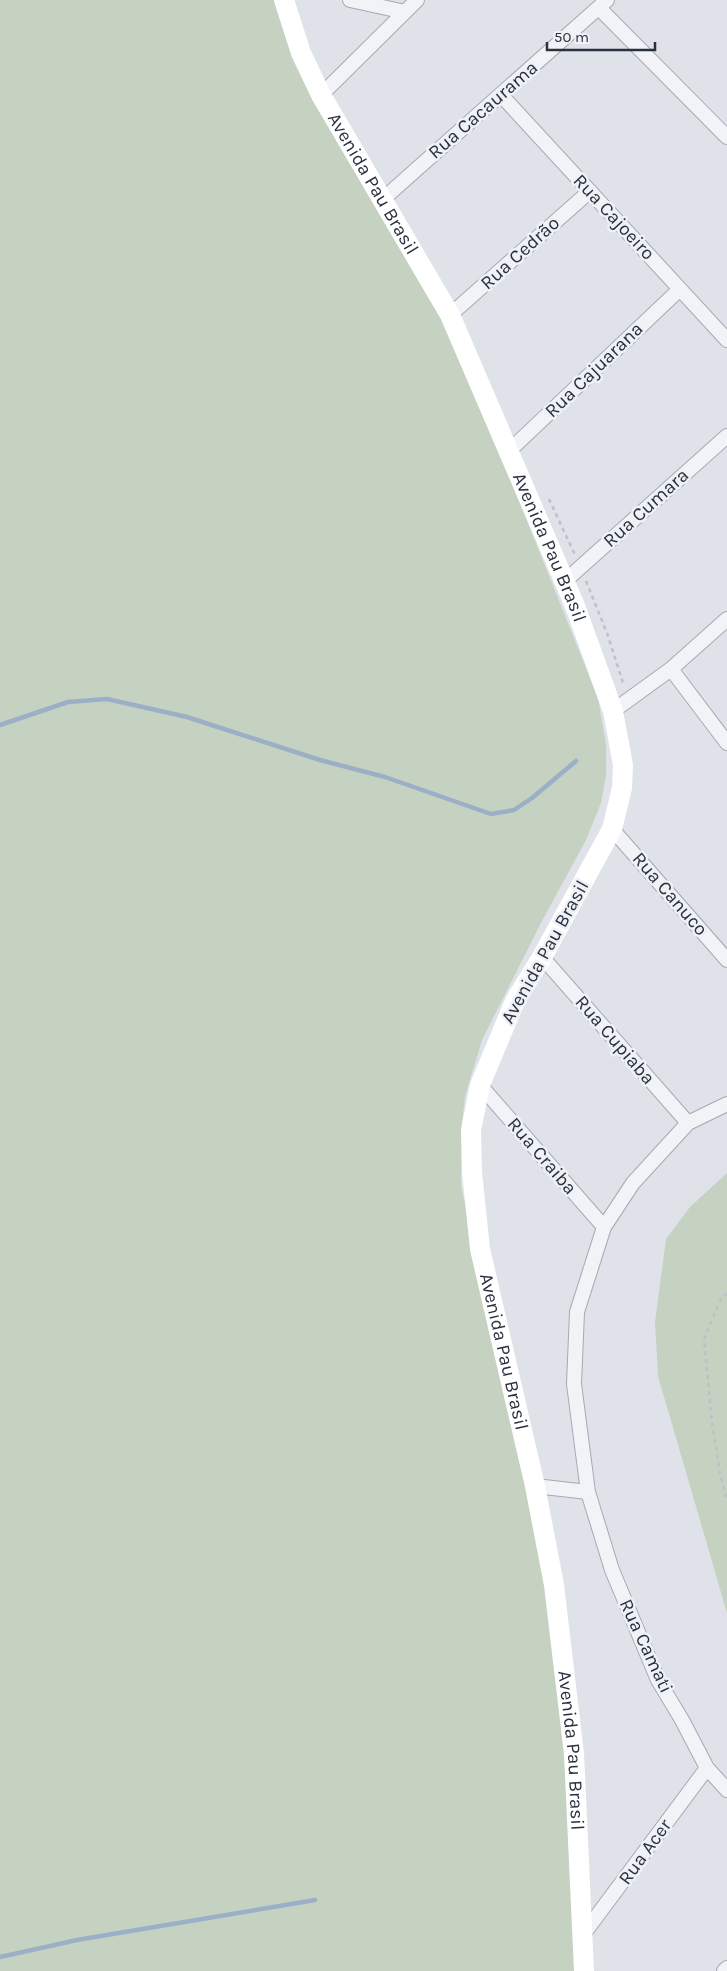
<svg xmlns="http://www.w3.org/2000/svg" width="727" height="1971" viewBox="0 0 727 1971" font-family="Karla,sans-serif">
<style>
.green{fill:#c5d1c1}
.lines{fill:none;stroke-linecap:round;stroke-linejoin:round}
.stream{stroke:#9bb0c6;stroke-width:4.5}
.street-casing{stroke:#a5a9b2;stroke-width:16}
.path{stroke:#bec0c6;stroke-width:2.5;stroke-dasharray:4 4;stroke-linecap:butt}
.street{stroke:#f2f3f6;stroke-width:14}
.secondary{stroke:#fff;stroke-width:20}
.labels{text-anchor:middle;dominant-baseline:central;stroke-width:5;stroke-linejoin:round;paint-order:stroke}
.street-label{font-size:19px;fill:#29303e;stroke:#eef1f5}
</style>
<rect width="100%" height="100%" fill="#dfe2e8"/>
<!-- green -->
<path class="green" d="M 0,0 L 278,0 L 449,326 L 598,698 L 606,745 L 606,775 L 601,803 L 586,840 L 542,921 L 482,1040 L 465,1096 L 462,1124 L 461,1186 L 529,1480 L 562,1675 L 576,1971 L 0,1971 Z
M 727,1173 L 727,1613 L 658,1376 L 655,1322 L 666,1239 L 690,1207 Z"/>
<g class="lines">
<!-- stream -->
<path class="stream" d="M 0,725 L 68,702 L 107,699 L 187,717 L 320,760 L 385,777 L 491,814 L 514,810 L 532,798 L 576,761
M 0,1957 L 77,1940 L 315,1900"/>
<!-- street casing -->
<g class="street-casing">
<path id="street" d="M 350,0 L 405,12
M 599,8 L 727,137
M 321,95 L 417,0
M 501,95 L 727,340
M 382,200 L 607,0
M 450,315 L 590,191
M 508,452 L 680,289
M 565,581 L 727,436
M 671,669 L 727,743
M 613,711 L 671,669 L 727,619
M 612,829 L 727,960
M 542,957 L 688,1123
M 480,1085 L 604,1227
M 727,1104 L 688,1123 L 633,1183 L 604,1227 L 577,1312 L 574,1384 L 588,1492 L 612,1570 L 658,1680 L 682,1720 L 707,1768 L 727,1790
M 535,1486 L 588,1492
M 582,1936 L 707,1768
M 724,1971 L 727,1968"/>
</g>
<!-- path -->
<path class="path" d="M 549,499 L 575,555
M 586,581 L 607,633 L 624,686
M 727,1293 L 720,1301 L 704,1339 L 712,1422 L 720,1474 L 727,1499"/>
<!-- street -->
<use href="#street" class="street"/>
<!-- secondary -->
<path class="secondary" id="s1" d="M 284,0 L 301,53 L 321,95 L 450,315 L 575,606 L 613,711 L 623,765 L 622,788 L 612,829 L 542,957 L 515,1001 L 480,1085 L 471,1130 L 472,1172 L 480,1249 L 535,1486 L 554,1585 L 574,1754 L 584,1971"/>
</g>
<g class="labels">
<!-- street labels -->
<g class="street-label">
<text transform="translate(483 110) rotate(-41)">Rua Cacaurama</text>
<text stroke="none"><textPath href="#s1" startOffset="205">Avenida Pau Brasil</textPath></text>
<text transform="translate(614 217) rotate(47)">Rua Cajoeiro</text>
<text transform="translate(520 253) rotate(-42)">Rua Cedrão</text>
<text transform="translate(594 370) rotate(-44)">Rua Cajuarana</text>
<text transform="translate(646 508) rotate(-42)">Rua Cumara</text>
<text stroke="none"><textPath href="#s1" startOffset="610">Avenida Pau Brasil</textPath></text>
<text transform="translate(670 894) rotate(49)">Rua Canuco</text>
<text transform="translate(545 952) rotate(-61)">Avenida Pau Brasil</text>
<text transform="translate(615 1040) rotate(49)">Rua Cupiaba</text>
<text transform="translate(542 1156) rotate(49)">Rua Craiba</text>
<text stroke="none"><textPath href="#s1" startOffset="1465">Avenida Pau Brasil</textPath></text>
<text transform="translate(646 1646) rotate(65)">Rua Camati</text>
<text stroke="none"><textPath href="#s1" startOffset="1870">Avenida Pau Brasil</textPath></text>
<text transform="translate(645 1852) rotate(-54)">Rua Acer</text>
</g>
</g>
<!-- scale -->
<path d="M547 42v8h108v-8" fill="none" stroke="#29303e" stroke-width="2.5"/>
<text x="554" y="42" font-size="15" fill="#29303e" stroke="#eef1f5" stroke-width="4" paint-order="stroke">50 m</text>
</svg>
